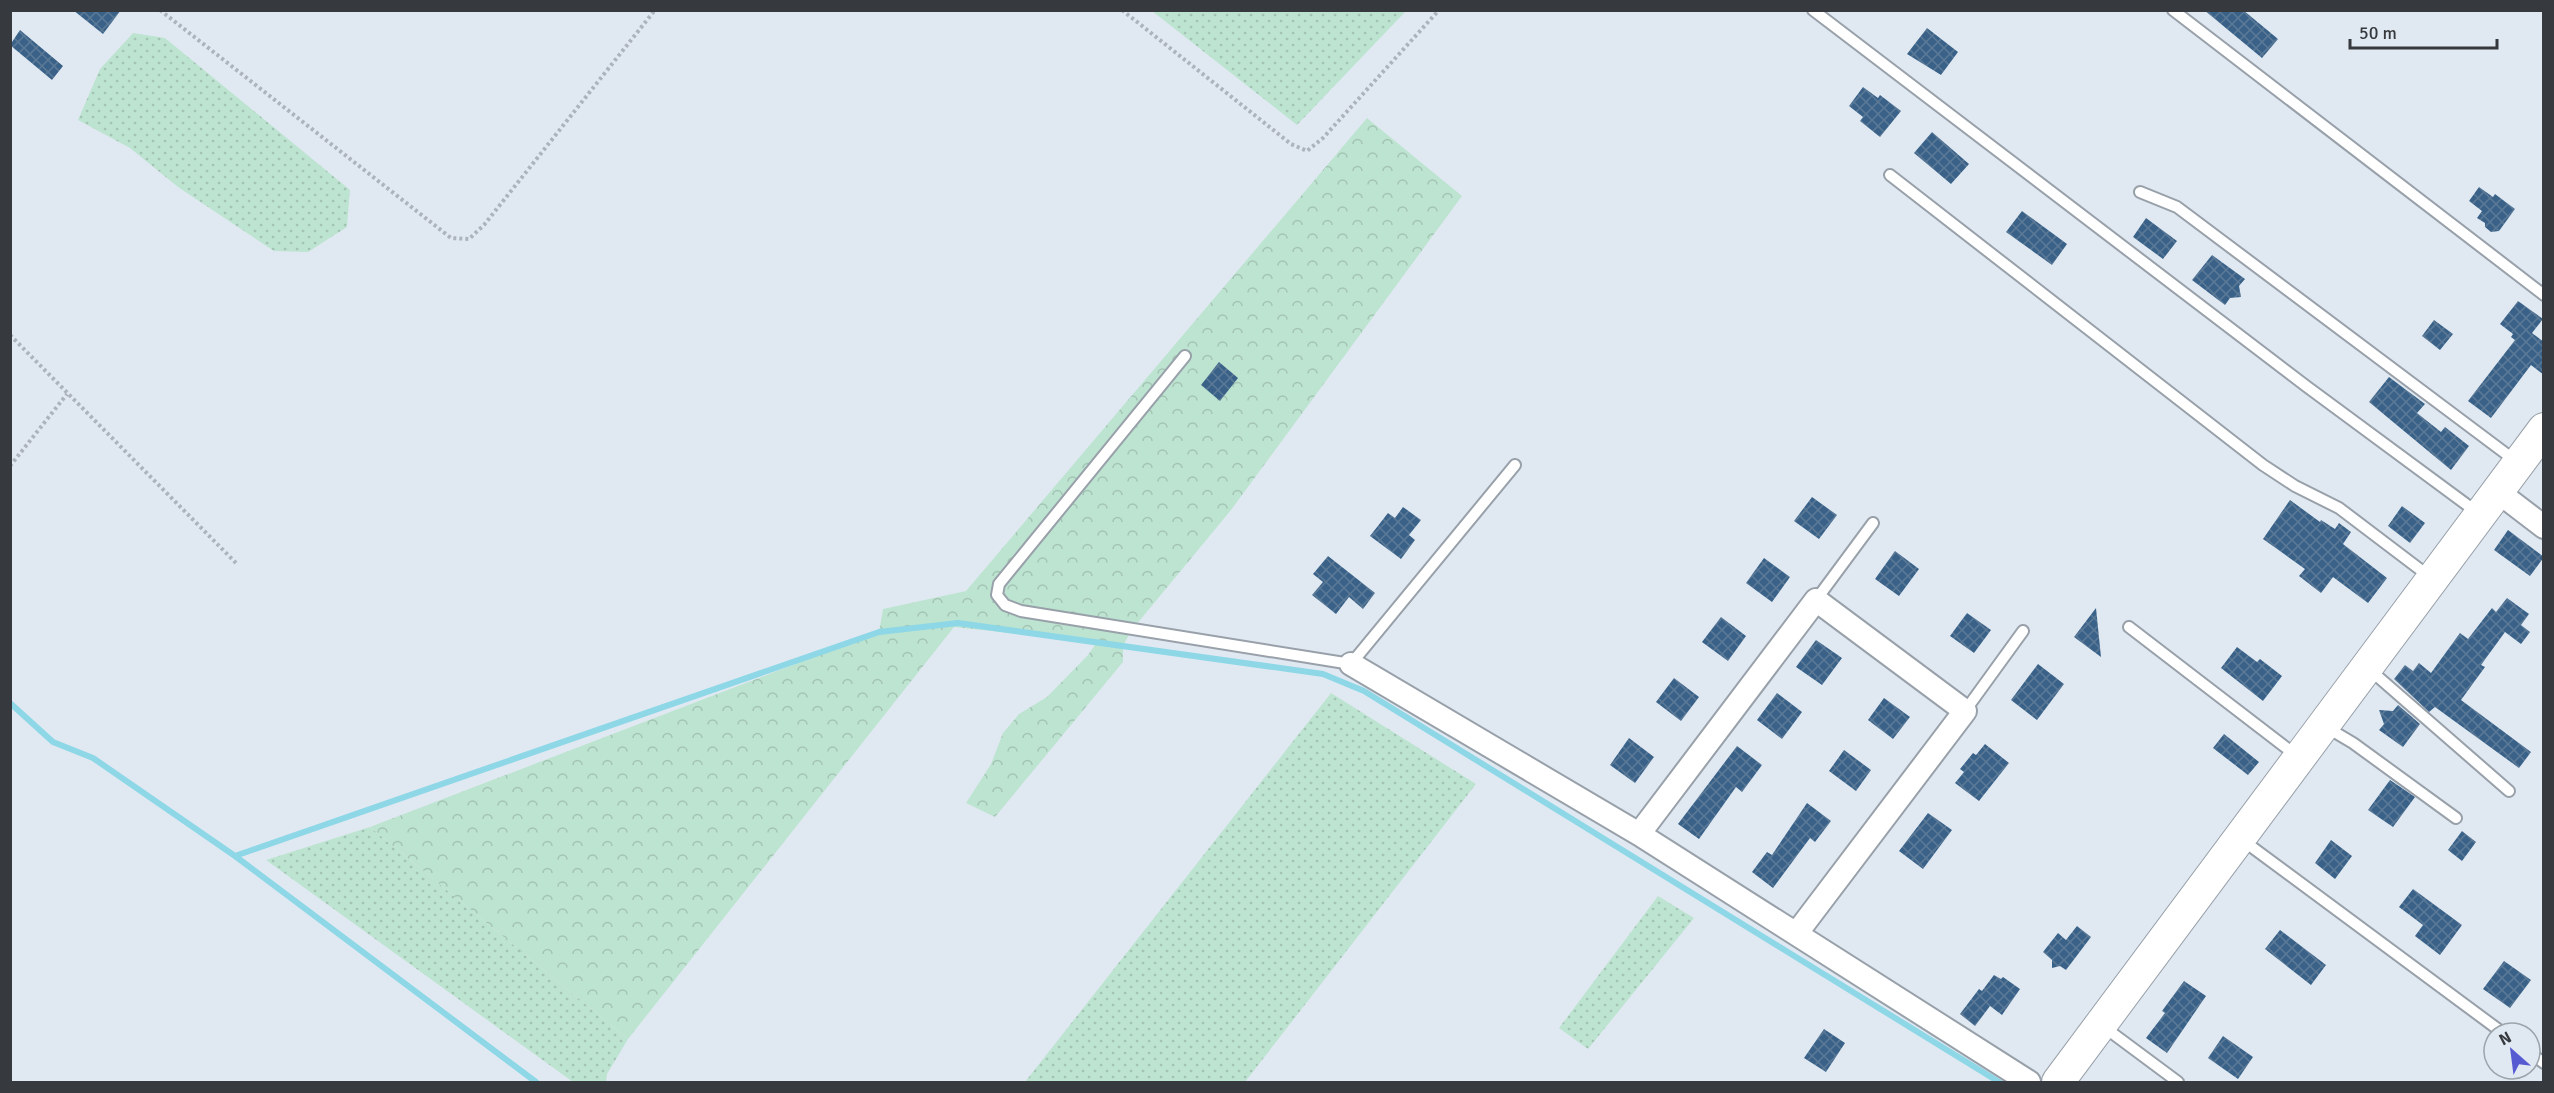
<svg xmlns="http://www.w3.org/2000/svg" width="2554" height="1093" viewBox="0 0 2554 1093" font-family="Signika,sans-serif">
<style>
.grass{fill:url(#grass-dots)}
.forest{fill:url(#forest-crowns)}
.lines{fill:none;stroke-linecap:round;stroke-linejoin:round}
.stream{stroke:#8dd7e6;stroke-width:6}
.building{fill:url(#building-cross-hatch)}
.lane-casing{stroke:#98a0a9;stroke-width:14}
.street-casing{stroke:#98a0a9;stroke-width:26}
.secondary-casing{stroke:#98a0a9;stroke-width:34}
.path{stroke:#acb3bb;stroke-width:4;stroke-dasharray:3 3;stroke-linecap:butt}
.lane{stroke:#fff;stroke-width:10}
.street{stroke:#fff;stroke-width:22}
.secondary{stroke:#fff;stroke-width:32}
</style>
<defs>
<pattern id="grass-dots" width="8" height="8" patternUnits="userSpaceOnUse" patternTransform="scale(1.5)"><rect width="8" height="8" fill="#bde4d0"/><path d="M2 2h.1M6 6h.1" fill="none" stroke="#a3c4b4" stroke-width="1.8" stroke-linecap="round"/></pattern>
<pattern id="forest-crowns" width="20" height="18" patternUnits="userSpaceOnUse" patternTransform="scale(1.5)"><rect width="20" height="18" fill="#bde4d0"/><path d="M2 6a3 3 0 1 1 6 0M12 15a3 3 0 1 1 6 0" fill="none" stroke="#a3c4b4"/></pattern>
<pattern id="building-cross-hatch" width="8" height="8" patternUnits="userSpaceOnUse" patternTransform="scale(1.5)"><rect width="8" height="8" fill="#3a6288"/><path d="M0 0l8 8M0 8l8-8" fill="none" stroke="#5c7a97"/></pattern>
</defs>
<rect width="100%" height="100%" fill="#e0e9f2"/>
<!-- grass -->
<path class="grass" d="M 1152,11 L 1406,11 L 1297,125 Z
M 133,33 L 165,38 L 350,190 L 347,227 L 308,252 L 274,251 L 178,187 L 130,148 L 78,120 L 100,69 Z
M 1331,693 L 1476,784 L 1245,1082 L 1025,1082 Z
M 370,827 L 628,1039 L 607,1074 L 606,1082 L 573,1082 L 266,860 Z
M 1658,896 L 1694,918 L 1588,1049 L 1559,1028 Z"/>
<!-- forest -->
<path class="forest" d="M 1367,118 L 1462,196 L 1231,510 L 1131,631 L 1123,646 L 1123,662 L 995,817 L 966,803 L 991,764 L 1003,733 L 1019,714 L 1047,697 L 1088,655 L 1097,642 L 954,627 L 628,1039 L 370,827 L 879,632 L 883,609 L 966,591 Z"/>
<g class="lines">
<!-- stream -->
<path class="stream" d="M 10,703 L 53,742 L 93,758 L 235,856 L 536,1082
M 235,856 L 879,632 L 958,623 L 1323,674 L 1364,691 L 1999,1082"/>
</g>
<!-- building -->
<path class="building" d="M 73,10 L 121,10 L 103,34 Z
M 2204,10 L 2243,10 L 2278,39 L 2262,58 Z
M 1927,28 L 1958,52 L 1941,75 L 1907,54 Z
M 20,30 L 63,66 L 52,80 L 10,45 Z
M 1863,87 L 1878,98 L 1880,95 L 1901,111 L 1880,137 L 1860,121 L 1863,117 L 1849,106 Z
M 1932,132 L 1969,164 L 1951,184 L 1914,153 Z
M 2479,187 L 2493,197 L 2495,194 L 2515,209 L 2499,231 L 2491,232 L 2485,227 L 2485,223 L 2477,218 L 2482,211 L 2469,201 Z
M 2022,211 L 2067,244 L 2052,265 L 2006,232 Z
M 2146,218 L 2177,241 L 2163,259 L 2133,237 Z
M 2212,255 L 2245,279 L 2239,286 L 2241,297 L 2230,298 L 2225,305 L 2192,280 Z
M 2518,301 L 2543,319 L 2532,333 L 2544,342 L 2544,375 L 2531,365 L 2491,418 L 2468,401 L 2515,340 L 2511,337 L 2513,334 L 2500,324 Z
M 2434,320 L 2453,334 L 2440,350 L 2422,336 Z
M 1219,362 L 1238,378 L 1220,401 L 1201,385 Z
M 2389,377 L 2425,404 L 2417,413 L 2441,432 L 2445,427 L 2469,446 L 2451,470 L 2369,402 Z
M 1812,497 L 1837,515 L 1819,539 L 1794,521 Z
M 2290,500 L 2320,522 L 2321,520 L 2335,529 L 2339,523 L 2351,532 L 2343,544 L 2387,578 L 2368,603 L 2333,577 L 2321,593 L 2299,576 L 2305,569 L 2263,539 Z
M 2402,506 L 2425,523 L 2410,543 L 2388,526 Z
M 1403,507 L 1421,520 L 1409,535 L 1415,540 L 1401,559 L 1370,536 L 1388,513 L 1395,518 Z
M 2508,530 L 2544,557 L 2530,576 L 2494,550 Z
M 1895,551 L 1919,569 L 1899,596 L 1875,579 Z
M 1328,556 L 1375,593 L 1363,609 L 1349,597 L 1336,614 L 1312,595 L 1323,582 L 1313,574 Z
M 1764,558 L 1790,577 L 1772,602 L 1746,583 Z
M 2507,598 L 2529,614 L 2521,625 L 2530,632 L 2521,644 L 2505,632 L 2481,665 L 2485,667 L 2461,700 L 2531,752 L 2519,768 L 2435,707 L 2429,712 L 2394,679 L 2405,665 L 2413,671 L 2419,663 L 2431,673 L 2460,633 L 2468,639 L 2492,608 L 2496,612 Z
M 2096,608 L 2101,657 L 2074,637 Z
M 1967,613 L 1991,630 L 1974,653 L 1950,636 Z
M 1721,617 L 1746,636 L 1728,661 L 1702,642 Z
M 1816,640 L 1842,658 L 1822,685 L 1796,667 Z
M 2237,647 L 2257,662 L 2260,659 L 2282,676 L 2263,701 L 2221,668 Z
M 2038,664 L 2064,684 L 2037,720 L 2011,700 Z
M 1674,678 L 1699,697 L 1681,721 L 1656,702 Z
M 1777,693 L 1802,712 L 1782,739 L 1757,720 Z
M 1884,698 L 1910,717 L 1893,739 L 1868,720 Z
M 2398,705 L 2420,724 L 2403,747 L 2379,730 L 2384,724 L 2379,710 L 2393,711 Z
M 2224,734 L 2259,762 L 2248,775 L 2213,748 Z
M 1629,738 L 1654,757 L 1635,783 L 1610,765 Z
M 1985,744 L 2009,763 L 1979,801 L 1955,783 L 1964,772 L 1960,769 L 1973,753 L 1976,755 Z
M 1737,746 L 1762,765 L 1742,792 L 1736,787 L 1699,839 L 1678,824 Z
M 1844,750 L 1871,770 L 1856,791 L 1829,771 Z
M 2390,780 L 2415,797 L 2393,827 L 2368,810 Z
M 1807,803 L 1831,821 L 1815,842 L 1810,838 L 1773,888 L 1752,872 L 1767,852 L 1772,855 Z
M 1928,813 L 1952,830 L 1923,869 L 1899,851 Z
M 2462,831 L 2476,842 L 2462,861 L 2448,850 Z
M 2331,840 L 2352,856 L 2335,879 L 2315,863 Z
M 2413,889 L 2462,925 L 2440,955 L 2415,936 L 2423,925 L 2399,907 Z
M 2077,926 L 2091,937 L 2066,970 L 2060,966 L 2052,968 L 2052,960 L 2043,952 L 2058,933 L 2066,940 Z
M 2280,930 L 2326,965 L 2311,985 L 2265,949 Z
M 2504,961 L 2531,980 L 2510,1008 L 2483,989 Z
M 1994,975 L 2001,979 L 2003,977 L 2020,989 L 2002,1015 L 1990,1006 L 1975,1026 L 1960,1014 L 1979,989 L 1982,991 Z
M 2184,981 L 2206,996 L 2167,1053 L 2146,1038 L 2165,1013 L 2162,1011 Z
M 1824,1029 L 1845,1043 L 1826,1072 L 1804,1058 Z
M 2223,1036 L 2253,1057 L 2238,1079 L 2208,1058 Z"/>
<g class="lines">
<!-- lane casing -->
<g class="lane-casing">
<path id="lane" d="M 1813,10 L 2306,386 L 2478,513
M 2173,10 L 2544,295
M 1890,175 L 2263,465 L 2295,486 L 2339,508 L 2430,577
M 2140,192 L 2177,207 L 2517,462
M 1185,356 L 999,584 L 997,595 L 1005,605 L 1021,611 L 1351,664 L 1515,465
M 1816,600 L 1873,523
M 2129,627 L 2297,756
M 2369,669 L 2509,791
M 1965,711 L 2023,631
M 2326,727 L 2353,743 L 2456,818
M 2241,839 L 2503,1033
M 2104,1027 L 2178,1082
M 2530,1053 L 2544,1063"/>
</g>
<!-- street casing -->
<g class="street-casing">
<path id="street" d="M 2497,491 L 2544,527
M 1351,664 L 1639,834
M 1796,934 L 1965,711 L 1816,600 L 1639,834 L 2029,1082"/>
</g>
<!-- secondary casing -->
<g class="secondary-casing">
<path id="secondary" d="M 2058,1082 L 2544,429"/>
</g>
<!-- path -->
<path class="path" d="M 160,10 L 451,238 L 469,239 L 484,225 L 655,10
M 1122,10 L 1291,144 L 1307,151 L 1323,138 L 1439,10
M 10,335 L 236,563
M 10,466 L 67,394"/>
<!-- lane -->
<use href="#lane" class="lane"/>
<!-- street -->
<use href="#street" class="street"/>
<!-- secondary -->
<use href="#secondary" class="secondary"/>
</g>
<!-- border -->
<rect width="2554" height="1093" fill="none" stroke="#36393d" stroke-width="24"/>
<!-- north arrow -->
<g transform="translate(2512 1051) rotate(332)"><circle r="28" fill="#e0e9f2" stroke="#9ca3aa" stroke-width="1.5"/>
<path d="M0-4.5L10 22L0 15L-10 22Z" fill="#565bd2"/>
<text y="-9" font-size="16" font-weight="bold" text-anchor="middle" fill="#36393d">N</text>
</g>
<!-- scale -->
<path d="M2350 39v9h147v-9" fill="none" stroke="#36393d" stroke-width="3"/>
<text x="2359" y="39" font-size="18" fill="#36393d" stroke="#e0e9f2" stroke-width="4.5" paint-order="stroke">50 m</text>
</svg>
